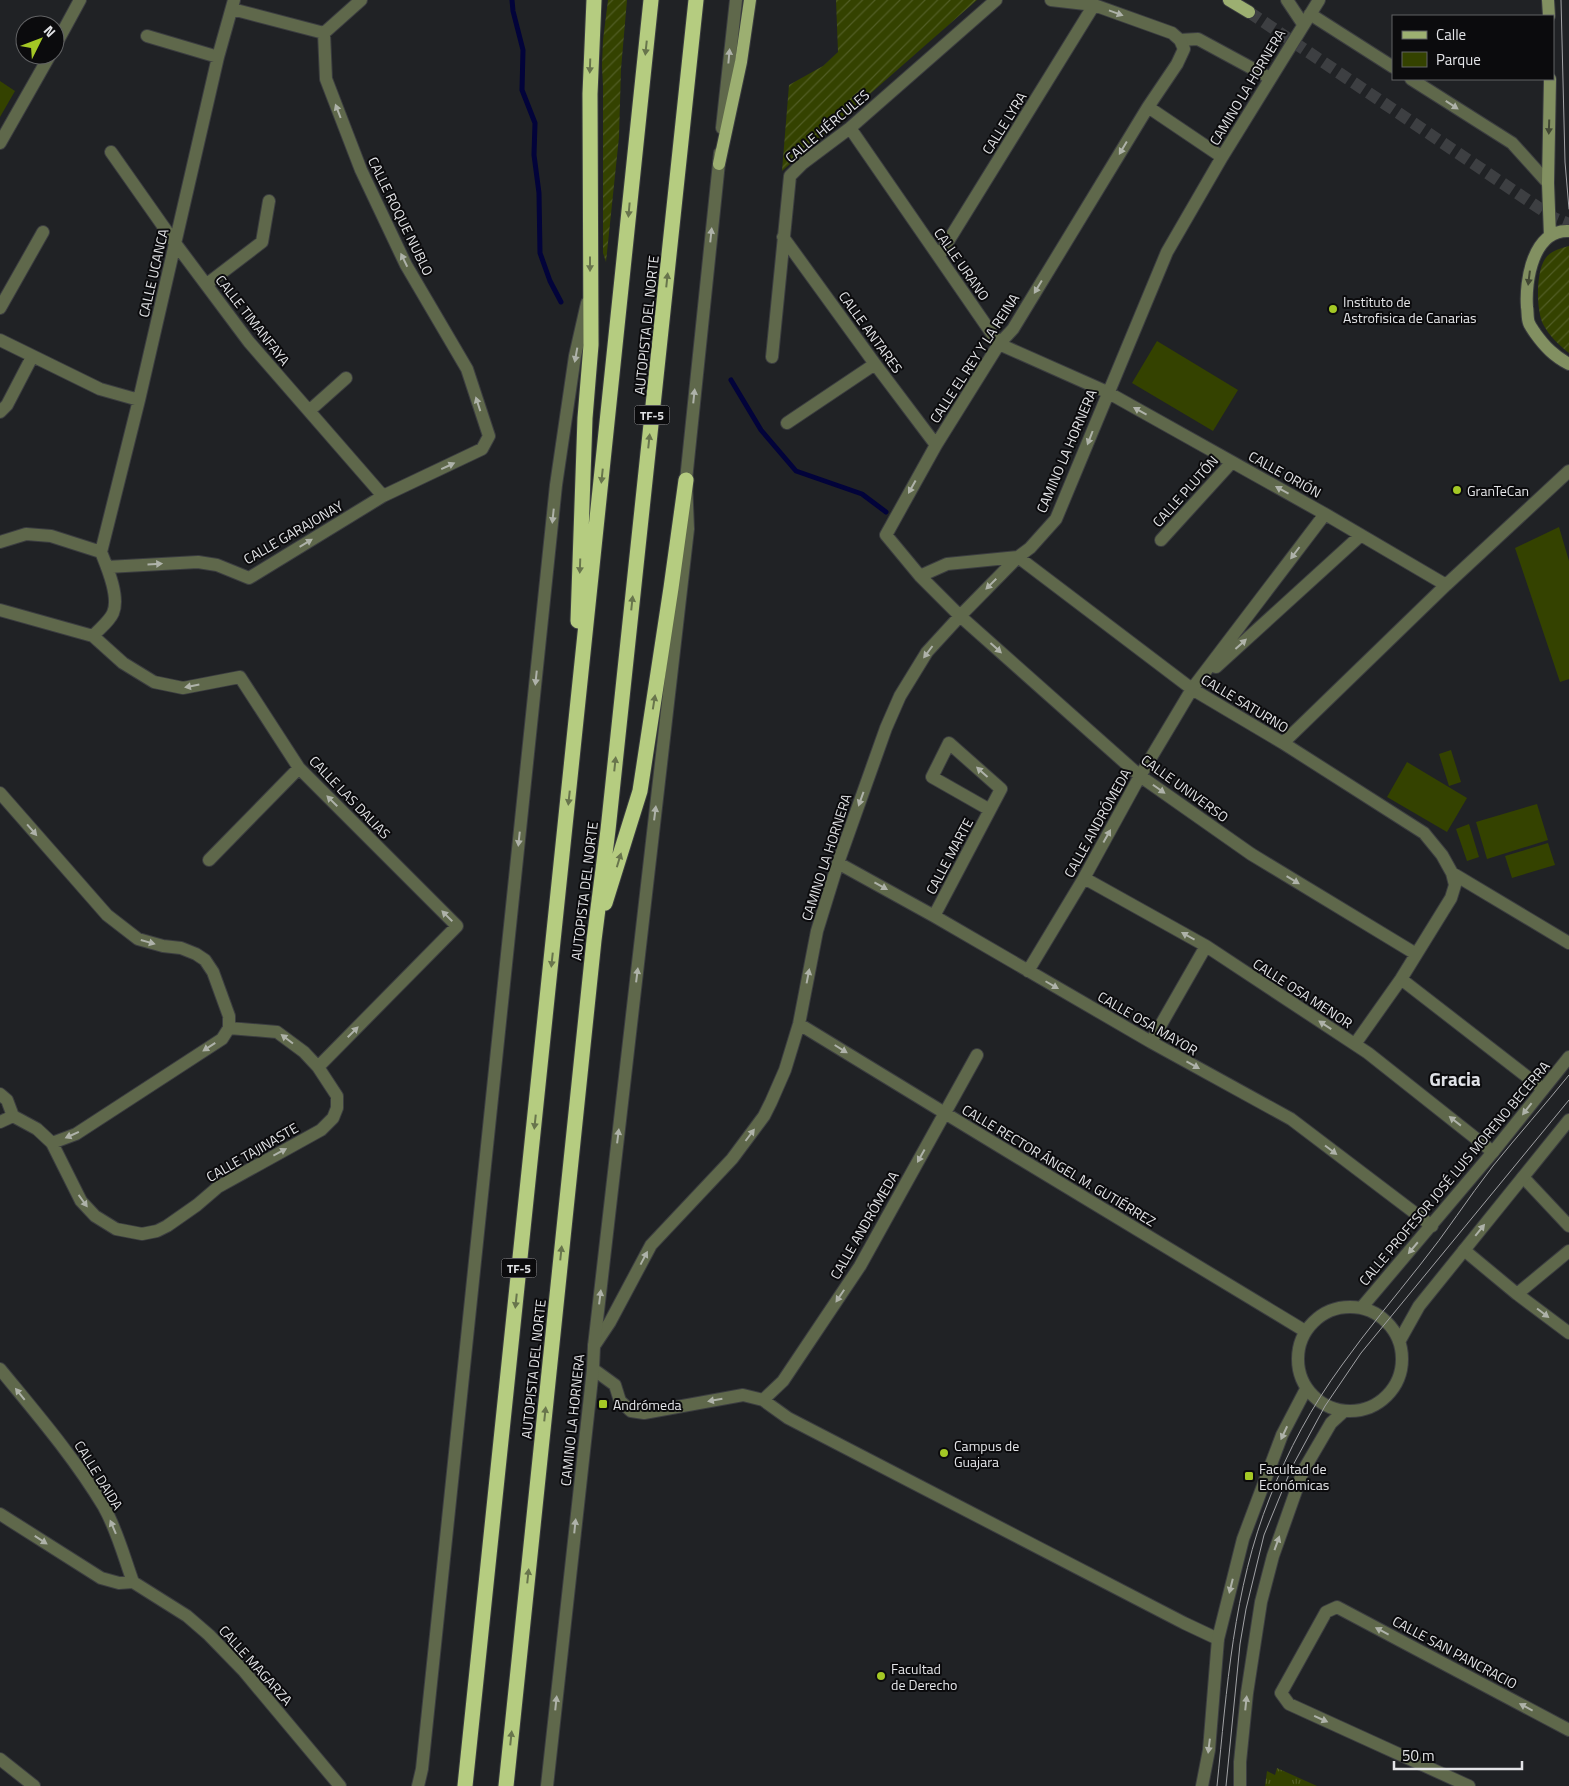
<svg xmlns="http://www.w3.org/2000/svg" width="1569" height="1786" viewBox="0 0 1569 1786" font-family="'Titillium Web',sans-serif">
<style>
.grass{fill:url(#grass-tufts)}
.park{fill:#344200}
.garden{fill:url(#garden-furrows)}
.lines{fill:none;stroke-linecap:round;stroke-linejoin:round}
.stream{stroke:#02033a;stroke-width:5}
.primary-tunnel{stroke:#3d3f42;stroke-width:12;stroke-dasharray:12 6;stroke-linecap:butt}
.pedestrian-casing{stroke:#3b3d40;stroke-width:14}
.minor-casing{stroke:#3b3d40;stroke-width:14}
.tertiary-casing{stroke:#3b3d40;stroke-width:14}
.secondary-casing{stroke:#3b3d40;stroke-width:14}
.primary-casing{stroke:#3b3d40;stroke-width:14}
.motorway-casing{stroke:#3b3d40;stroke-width:17}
.pedestrian{stroke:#5f684b;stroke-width:12}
.minor{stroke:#5f684b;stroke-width:12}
.tertiary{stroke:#5f684b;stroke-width:12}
.secondary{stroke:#829061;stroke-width:12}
.primary{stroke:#9caf71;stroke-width:12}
.motorway{stroke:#b5cc80;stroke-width:15}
.tram{stroke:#a1a2a5;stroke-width:1}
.oneway{fill:#aeb2a9}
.oneway2{fill:#68754c}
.oneway3{fill:#414733}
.poi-dot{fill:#a4c825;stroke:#0b0b0d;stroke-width:2}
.labels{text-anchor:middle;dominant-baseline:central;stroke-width:4;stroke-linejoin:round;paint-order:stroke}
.shield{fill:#0b0b0d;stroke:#a2a3a6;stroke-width:1}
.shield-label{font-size:12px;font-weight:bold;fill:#e3e4e7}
.street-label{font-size:14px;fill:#e3e4e7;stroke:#0b0b0d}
.poi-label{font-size:14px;fill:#e3e4e7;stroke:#0b0b0d;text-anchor:start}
.district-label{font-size:19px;font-weight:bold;fill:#dfe1e6;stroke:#0b0b0d}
</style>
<defs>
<pattern id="grass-tufts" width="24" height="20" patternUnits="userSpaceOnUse" patternTransform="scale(1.25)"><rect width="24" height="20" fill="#344200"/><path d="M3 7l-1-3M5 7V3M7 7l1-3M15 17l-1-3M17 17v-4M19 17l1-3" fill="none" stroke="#515d25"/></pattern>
<pattern id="garden-furrows" width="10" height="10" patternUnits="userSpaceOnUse" patternTransform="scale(1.25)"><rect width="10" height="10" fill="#344200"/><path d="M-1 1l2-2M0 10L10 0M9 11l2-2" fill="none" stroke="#515d25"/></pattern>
</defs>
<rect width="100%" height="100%" fill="#202225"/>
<!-- grass -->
<path class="grass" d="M 1277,1768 L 1317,1786 L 1265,1786 L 1267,1771 L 1275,1775 Z"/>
<!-- park -->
<path class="park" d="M 0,81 L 15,91 L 0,117 Z
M 1157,341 L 1238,390 L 1213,431 L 1132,383 Z
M 1559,527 L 1569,561 L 1569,679 L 1560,682 L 1515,548 Z
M 1451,750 L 1461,782 L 1449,786 L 1439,754 Z
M 1407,762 L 1467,798 L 1447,832 L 1387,797 Z
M 1537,804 L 1548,840 L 1487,859 L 1476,822 Z
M 1469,824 L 1479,857 L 1467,861 L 1456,829 Z
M 1548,843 L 1555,865 L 1512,878 L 1505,856 Z"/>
<!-- garden -->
<path class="garden" d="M 608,0 L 627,0 L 621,69 L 619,137 L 606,262 L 603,253 L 603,86 L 602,66 L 603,40 Z
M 836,0 L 977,0 L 782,171 L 789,85 L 823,66 L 838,52 Z
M 1569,246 L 1569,353 C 1559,345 1549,336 1543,324 C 1536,310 1536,272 1545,259 C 1550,251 1561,248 1569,246 Z"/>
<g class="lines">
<!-- stream -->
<path class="stream" d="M 512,0 L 513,11 L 523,50 L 522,90 L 535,123 L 534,155 L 539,193 L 540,253 L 550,281 L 561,302
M 731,380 L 761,430 L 796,471 L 862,494 L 886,512"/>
<!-- primary-tunnel -->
<path class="primary-tunnel" d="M 1249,12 L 1554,218 L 1569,224"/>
<!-- pedestrian casing -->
<g class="pedestrian-casing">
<path id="pedestrian" d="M 1180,40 L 1198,39 L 1270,78"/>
</g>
<!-- minor casing -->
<g class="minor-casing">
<path id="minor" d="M 1051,0 L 1094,5 L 1172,33 L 1180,40 L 1184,49 L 1177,64 L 1148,107 L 1013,329 L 999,344 L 936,445 L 886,535 L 920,576 L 960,616 L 1140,776 L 1251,854 L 1416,954
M 1287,0 L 1303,24
M 232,9 L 324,33
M 1310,14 L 1393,67
M 147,36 L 218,57
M 55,46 L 80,0
M 1411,79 L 1512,143 L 1548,183
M 1148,107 L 1222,157
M 850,128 L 999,344 L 1107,392 L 1325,514 L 1446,585
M 0,143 L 50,55
M 111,152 L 175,243 L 249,342 L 383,496
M 783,237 L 875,364 L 936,445
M 939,256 L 1094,5
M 207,284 L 262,242 L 269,201
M 0,308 L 43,232
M 0,340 L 100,389 L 139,400
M 772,357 L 790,176 L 802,164 L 850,128 L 996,0
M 309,411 L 346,378
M 0,412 L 7,405 L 32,357
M 787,423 L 875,364
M 1161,540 L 1232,462
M 0,542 L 26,534 L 51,536 L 101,552 C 107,567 120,597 113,613 C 109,622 99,629 93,636
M 101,552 L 139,400 L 218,57 L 234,0
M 107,567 L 198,562 L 217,565 L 249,578 L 383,496 L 482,449 L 489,436 L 467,369 L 406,265 L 361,170 L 326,79 L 324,33 L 361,0
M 920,576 L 947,564 L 1018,557 L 1192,689 L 1283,743 L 1424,833 L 1442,855 L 1452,873 L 1455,885 L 1451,898 L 1401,979 L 1355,1044
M 0,610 L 93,636 L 123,663 L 154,682 L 183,688 L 240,677 L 299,768 L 457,926 L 318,1067
M 1216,667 L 1361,535
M 1283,743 L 1446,585 L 1569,471
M 0,793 L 107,915 L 138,939 L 163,946 L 181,948 L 196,954 L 205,960 L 213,972 L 229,1016 L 229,1028 L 222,1039 L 76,1134 L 52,1143
M 209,860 L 299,768
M 838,863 L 934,916 L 1151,1042 L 1291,1119 L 1432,1226
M 1452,873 L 1569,943
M 1084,878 L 1206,946 L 1368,1053 L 1493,1152
M 934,916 L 1001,789 L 949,743 L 932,777 L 990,810
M 1028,971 L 1084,878 L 1140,776 L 1192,689 L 1325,514
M 1401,979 L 1543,1089
M 799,1024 L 966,1126 L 1305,1331
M 1151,1042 L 1206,946
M 0,1094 L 7,1100 L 13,1116 L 37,1129 L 52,1143 L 81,1201 L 95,1216 L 116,1229 L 142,1234 L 157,1231 L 167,1226 L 197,1205 L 218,1187 L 321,1130 L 333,1118 L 337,1108 L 337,1096 L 318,1067 L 304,1052 L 277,1032 L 229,1028
M 0,1122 L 13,1116
M 1523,1177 L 1569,1226
M 1464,1250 L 1517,1294 L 1569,1333
M 1517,1294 L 1569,1251
M 594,1346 L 610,1322 L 651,1245 L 732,1159 L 764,1116 L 771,1102 L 785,1070 L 799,1024 L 817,931 L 838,863 L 886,728 L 900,696 L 927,652 L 960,616 L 1018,557 L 1030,548 L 1056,519 L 1167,252 L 1222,157 L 1319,0
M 0,1369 C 36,1413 74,1457 104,1507 C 117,1530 124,1557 133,1582 L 119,1583 L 101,1578 L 0,1514
M 593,1369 L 615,1385 L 620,1401 L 631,1411 L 644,1413 L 743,1395 L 763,1400 L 788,1418 L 1184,1623 L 1218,1639
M 763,1400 L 783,1381 L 860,1266 L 977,1055
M 133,1582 L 187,1616 L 209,1635 L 243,1670 L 340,1786
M 0,1759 L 34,1786
M 1469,1786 L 1289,1704 L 1281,1693 L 1326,1612 L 1337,1607 L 1569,1730"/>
</g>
<!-- tertiary casing -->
<g class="tertiary-casing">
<path id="tertiary" d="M 722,128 L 736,0
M1298 1359a52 52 0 1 1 104 0a52 52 0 1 1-104 0Z
M 1362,1307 L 1493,1152 L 1569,1057
M 1400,1340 L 1419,1306 L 1569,1120
M 418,1786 L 422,1769 L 556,485 L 575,356 L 587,303
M 547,1786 L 593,1369 L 594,1346 L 688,529 L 686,480 L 720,153
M 1202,1786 L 1209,1750 L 1218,1639 L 1243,1539 L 1282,1435 L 1306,1389
M 1240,1786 L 1240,1762 L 1247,1693 L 1261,1602 L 1273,1556 L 1303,1471 L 1331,1423 L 1343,1412"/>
</g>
<!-- secondary casing -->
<g class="secondary-casing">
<path id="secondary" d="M 1548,0 L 1549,16
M 1569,231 C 1533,229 1525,281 1527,307 C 1528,312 1527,318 1529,323 C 1530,326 1533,330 1535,333 C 1545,347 1554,356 1569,364
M 1550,236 L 1548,183 L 1550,79"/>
</g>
<!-- primary casing -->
<g class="primary-casing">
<path id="primary" d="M 1229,0 L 1249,12
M 719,164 L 741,62 L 750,0"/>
</g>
<!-- motorway casing -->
<g class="motorway-casing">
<path id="motorway" d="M 578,621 L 585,418 L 591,345 L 590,94 L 594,0
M 605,903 L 640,791 L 671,588 L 686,480
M 465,1786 L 651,0
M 506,1786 L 594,940 L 608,830 L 696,0"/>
</g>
<!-- pedestrian -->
<use href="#pedestrian" class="pedestrian"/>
<!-- minor -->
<use href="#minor" class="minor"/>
<!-- tertiary -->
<use href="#tertiary" class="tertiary"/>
<!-- secondary -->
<use href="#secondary" class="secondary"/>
<!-- primary -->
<use href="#primary" class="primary"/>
<!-- motorway -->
<use href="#motorway" class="motorway"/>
<!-- tram -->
<path class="tram" d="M 1561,0 L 1565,162 L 1569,209
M 1217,1786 C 1227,1689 1233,1589 1270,1497 C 1288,1450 1312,1406 1342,1365 C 1367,1330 1394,1298 1420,1265 C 1446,1233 1468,1198 1493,1166 C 1518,1135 1544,1106 1569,1075
M 1226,1786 L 1240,1644 L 1246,1609 L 1264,1535 L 1292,1467 L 1325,1406 L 1361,1353 L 1569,1100"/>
</g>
<!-- one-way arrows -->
<defs><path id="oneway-solid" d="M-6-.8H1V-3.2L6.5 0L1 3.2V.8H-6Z" transform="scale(1.25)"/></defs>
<g class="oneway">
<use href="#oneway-solid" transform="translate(1116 13) rotate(20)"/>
<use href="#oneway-solid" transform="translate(729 56) rotate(-85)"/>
<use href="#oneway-solid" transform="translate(1452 105) rotate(33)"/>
<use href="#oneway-solid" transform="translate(338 111) rotate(-111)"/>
<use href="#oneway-solid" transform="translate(1123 148) rotate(121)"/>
<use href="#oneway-solid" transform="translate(711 235) rotate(-84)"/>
<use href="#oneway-solid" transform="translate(404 260) rotate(-116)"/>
<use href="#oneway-solid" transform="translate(1038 287) rotate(121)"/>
<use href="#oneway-solid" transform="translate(576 355) rotate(100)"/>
<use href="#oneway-solid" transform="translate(694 396) rotate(-84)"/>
<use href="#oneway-solid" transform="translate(478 404) rotate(-108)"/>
<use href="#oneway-solid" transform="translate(1140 411) rotate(-151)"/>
<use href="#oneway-solid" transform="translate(1090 438) rotate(111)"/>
<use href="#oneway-solid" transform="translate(448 466) rotate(-25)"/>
<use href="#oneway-solid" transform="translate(912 487) rotate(119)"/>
<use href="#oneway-solid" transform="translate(1282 490) rotate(-151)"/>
<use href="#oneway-solid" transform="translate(553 516) rotate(96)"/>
<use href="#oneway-solid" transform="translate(306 543) rotate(-31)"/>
<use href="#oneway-solid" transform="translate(1295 553) rotate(127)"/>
<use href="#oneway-solid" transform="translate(155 564) rotate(-3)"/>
<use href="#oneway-solid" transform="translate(991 584) rotate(135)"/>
<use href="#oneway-solid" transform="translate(1241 644) rotate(-42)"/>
<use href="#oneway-solid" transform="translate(996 648) rotate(42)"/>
<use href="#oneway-solid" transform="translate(928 652) rotate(127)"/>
<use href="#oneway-solid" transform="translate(536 678) rotate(96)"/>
<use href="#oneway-solid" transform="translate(192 686) rotate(169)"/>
<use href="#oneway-solid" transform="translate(982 772) rotate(-138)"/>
<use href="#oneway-solid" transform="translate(1159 789) rotate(35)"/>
<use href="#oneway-solid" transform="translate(861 799) rotate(110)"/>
<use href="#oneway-solid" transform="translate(332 801) rotate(-135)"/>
<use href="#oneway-solid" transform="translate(655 813) rotate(-83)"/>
<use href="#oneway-solid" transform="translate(32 830) rotate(49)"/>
<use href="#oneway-solid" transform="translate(1107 836) rotate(-61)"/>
<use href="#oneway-solid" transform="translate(519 839) rotate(96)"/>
<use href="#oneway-solid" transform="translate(1293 880) rotate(31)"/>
<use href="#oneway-solid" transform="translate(881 886) rotate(29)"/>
<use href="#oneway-solid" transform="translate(447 916) rotate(-135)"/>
<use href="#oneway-solid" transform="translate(1188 936) rotate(-151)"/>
<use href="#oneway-solid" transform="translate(148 942) rotate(16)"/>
<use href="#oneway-solid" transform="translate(637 975) rotate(-83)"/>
<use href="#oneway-solid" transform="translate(808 976) rotate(-79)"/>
<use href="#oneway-solid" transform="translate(1052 985) rotate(30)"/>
<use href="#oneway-solid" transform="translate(1325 1025) rotate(-147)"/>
<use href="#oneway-solid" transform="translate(353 1032) rotate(-45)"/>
<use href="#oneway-solid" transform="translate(287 1039) rotate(-143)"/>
<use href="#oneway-solid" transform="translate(209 1047) rotate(147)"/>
<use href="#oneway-solid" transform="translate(841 1049) rotate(32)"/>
<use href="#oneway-solid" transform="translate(1193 1065) rotate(29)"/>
<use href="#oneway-solid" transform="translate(1527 1109) rotate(128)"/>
<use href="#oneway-solid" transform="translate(1455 1121) rotate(-142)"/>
<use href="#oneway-solid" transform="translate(72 1135) rotate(156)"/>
<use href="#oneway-solid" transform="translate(750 1135) rotate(-53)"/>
<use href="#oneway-solid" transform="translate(618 1136) rotate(-83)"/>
<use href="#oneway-solid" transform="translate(1331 1150) rotate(37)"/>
<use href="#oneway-solid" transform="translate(280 1152) rotate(-28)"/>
<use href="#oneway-solid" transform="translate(921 1156) rotate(119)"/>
<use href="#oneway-solid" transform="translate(83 1201) rotate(54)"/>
<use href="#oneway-solid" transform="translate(1480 1230) rotate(-51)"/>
<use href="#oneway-solid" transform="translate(1413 1248) rotate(130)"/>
<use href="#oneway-solid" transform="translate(644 1258) rotate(-62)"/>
<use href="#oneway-solid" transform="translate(840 1296) rotate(124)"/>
<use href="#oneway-solid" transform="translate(600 1297) rotate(-83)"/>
<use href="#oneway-solid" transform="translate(1543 1313) rotate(37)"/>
<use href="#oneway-solid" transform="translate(20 1394) rotate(-129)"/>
<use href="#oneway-solid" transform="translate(715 1400) rotate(170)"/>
<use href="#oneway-solid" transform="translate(1284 1433) rotate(115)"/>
<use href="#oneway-solid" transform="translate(575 1526) rotate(-84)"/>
<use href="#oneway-solid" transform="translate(113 1527) rotate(-113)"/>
<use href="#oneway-solid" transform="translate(41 1540) rotate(33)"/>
<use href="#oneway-solid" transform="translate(1277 1543) rotate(-70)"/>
<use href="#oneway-solid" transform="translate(1231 1586) rotate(104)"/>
<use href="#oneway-solid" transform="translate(1382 1631) rotate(-152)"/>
<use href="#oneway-solid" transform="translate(556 1703) rotate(-84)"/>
<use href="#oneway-solid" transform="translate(1246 1703) rotate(-84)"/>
<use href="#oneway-solid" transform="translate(1526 1707) rotate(-152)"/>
<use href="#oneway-solid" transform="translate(1321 1719) rotate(24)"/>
<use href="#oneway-solid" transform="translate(1209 1746) rotate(97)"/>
</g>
<g class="oneway2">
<use href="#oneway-solid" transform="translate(646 48) rotate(96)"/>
<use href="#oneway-solid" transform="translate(590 66) rotate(92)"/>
<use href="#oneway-solid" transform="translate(629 210) rotate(95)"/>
<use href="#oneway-solid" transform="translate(590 264) rotate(90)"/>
<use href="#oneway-solid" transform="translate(667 280) rotate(-84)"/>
<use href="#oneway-solid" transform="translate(649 441) rotate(-84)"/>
<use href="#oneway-solid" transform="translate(602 476) rotate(96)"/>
<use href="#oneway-solid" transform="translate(580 566) rotate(92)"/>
<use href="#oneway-solid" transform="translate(632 603) rotate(-84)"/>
<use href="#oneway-solid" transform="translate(654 702) rotate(-81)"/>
<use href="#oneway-solid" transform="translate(615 764) rotate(-84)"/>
<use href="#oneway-solid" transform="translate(569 798) rotate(96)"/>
<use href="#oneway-solid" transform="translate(619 860) rotate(-73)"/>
<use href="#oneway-solid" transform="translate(552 960) rotate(96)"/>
<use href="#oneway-solid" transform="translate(535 1122) rotate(96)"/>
<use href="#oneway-solid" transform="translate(561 1253) rotate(-84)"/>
<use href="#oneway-solid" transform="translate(516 1301) rotate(96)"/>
<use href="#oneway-solid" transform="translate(545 1414) rotate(-84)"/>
<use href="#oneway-solid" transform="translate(528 1576) rotate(-84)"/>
<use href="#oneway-solid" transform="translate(511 1738) rotate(-84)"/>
</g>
<g class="oneway3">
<use href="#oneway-solid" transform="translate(1549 127) rotate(92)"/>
<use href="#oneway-solid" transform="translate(1529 278) rotate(97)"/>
</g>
<!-- markers -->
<g class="poi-dot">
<circle cx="1333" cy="309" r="5"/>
<circle cx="1457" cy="490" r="5"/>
<rect x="598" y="1399" width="10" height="10" rx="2.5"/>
<circle cx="944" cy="1453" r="5"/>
<rect x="1244" y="1471" width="10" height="10" rx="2.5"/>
<circle cx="881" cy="1676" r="5"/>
</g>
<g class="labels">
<!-- shield labels -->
<g class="shield">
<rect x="634.5" y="405.5" width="35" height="19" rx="4"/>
<rect x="501.5" y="1258.5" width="35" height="19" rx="4"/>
</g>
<g class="shield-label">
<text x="652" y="415">TF-5</text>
<text x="519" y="1268">TF-5</text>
</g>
<!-- street labels -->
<g class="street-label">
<text transform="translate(1247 87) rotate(-59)">CAMINO LA HORNERA</text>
<text transform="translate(1004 123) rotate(-58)">CALLE LYRA</text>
<text transform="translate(827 126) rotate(-40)">CALLE HÉRCULES</text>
<text transform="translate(401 216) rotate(64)">CALLE ROQUE NUBLO</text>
<text transform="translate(962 264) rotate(55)">CALLE URANO</text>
<text transform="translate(153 273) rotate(-77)">CALLE UCANCA</text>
<text transform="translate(253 320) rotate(52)">CALLE TIMANFAYA</text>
<text transform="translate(646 325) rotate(-84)">AUTOPISTA DEL NORTE</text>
<text transform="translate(871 332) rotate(54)">CALLE ANTARES</text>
<text transform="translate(974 358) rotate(-57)">CALLE EL REY Y LA REINA</text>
<text transform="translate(1066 451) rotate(-67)">CAMINO LA HORNERA</text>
<text transform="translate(1285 474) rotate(29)">CALLE ORIÓN</text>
<text transform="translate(1185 491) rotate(-48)">CALLE PLUTÓN</text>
<text transform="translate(293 532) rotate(-30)">CALLE GARAJONAY</text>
<text transform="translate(1245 703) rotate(31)">CALLE SATURNO</text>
<text transform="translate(1185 788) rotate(36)">CALLE UNIVERSO</text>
<text transform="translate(350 797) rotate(46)">CALLE LAS DALIAS</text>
<text transform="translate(1097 823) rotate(-61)">CALLE ANDRÓMEDA</text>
<text transform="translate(949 856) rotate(-62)">CALLE MARTE</text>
<text transform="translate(826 857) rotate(-72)">CAMINO LA HORNERA</text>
<text transform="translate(584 891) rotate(-83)">AUTOPISTA DEL NORTE</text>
<text transform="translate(1303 993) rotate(33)">CALLE OSA MENOR</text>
<text transform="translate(1148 1023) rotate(30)">CALLE OSA MAYOR</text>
<text transform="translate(252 1152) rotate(-30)">CALLE TAJINASTE</text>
<text transform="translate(1059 1165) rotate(31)">CALLE RECTOR ÁNGEL M. GUTIÉRREZ</text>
<text transform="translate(1454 1173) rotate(-50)">CALLE PROFESOR JOSÉ LUIS MORENO BECERRA</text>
<text transform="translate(864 1225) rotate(-60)">CALLE ANDRÓMEDA</text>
<text transform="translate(533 1369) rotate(-84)">AUTOPISTA DEL NORTE</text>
<text transform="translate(572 1420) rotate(-84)">CAMINO LA HORNERA</text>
<text transform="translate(99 1475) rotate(58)">CALLE DAIDA</text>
<text transform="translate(1455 1652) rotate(28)">CALLE SAN PANCRACIO</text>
<text transform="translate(256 1665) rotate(48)">CALLE MAGARZA</text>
</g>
<!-- poi labels -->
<g class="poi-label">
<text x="1343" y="301">Instituto de<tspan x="1343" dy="16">Astrofisica de Canarias</tspan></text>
<text x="1467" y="490">GranTeCan</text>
<text x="613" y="1404">Andrómeda</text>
<text x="954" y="1445">Campus de<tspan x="954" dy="16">Guajara</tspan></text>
<text x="1259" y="1468">Facultad de<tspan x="1259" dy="16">Económicas</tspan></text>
<text x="891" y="1668">Facultad<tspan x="891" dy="16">de Derecho</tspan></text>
</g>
<!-- district labels -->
<g class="district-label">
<text x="1455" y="1078">Gracia</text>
</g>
</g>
<!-- legend -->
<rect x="1392" y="15" width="162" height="65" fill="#0b0b0d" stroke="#616264"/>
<rect x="1402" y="31" width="25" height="8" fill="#9caf71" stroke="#616264"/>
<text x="1436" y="40" font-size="15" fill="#e3e4e7">Calle</text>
<rect x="1402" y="52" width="25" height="15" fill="#344200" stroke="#616264"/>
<text x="1436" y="65" font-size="15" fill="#e3e4e7">Parque</text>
<!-- north arrow -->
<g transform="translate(40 40) rotate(48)"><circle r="24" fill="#0b0b0d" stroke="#616264"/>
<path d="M0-4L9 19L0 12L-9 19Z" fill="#a4c825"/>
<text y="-8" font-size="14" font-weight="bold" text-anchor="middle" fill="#e3e4e7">N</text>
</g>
<!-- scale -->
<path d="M1394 1761v8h128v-8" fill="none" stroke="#e3e4e7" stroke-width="2.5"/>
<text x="1402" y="1761" font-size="15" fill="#e3e4e7" stroke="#0b0b0d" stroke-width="4" paint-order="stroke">50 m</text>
</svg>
